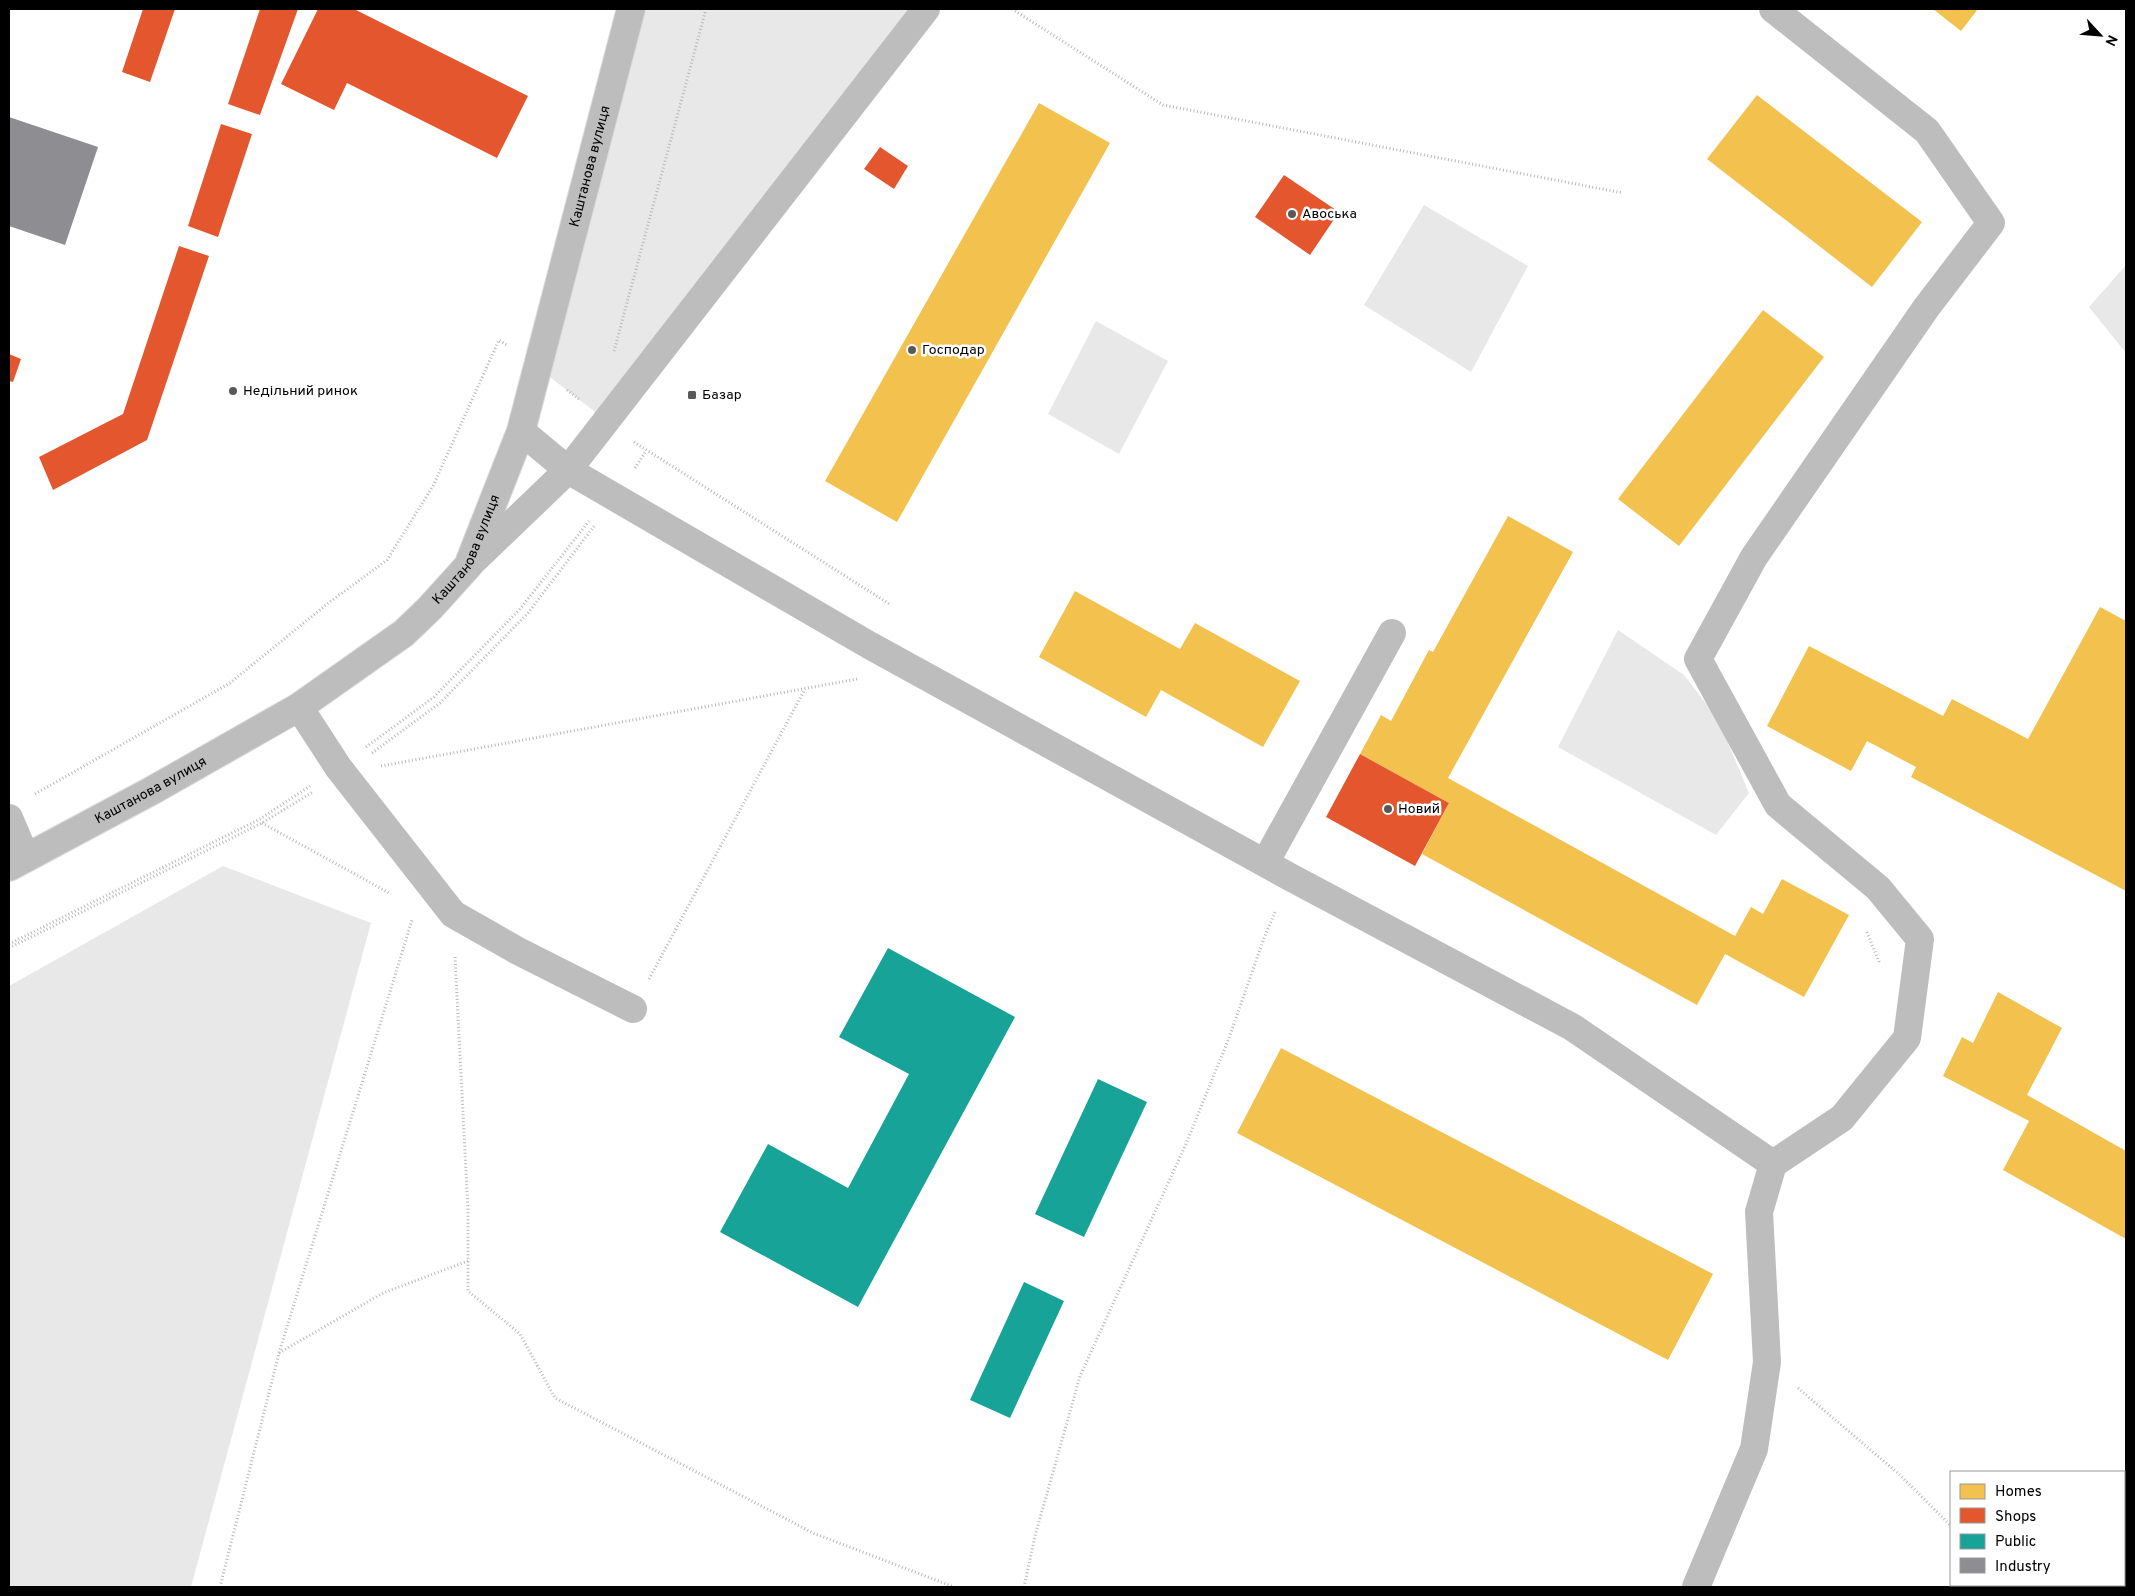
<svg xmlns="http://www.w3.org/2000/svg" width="2135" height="1596" viewBox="0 0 2135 1596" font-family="Overpass,sans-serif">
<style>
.green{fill:#e8e8e8}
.homes{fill:#f2c14e}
.shops{fill:#e4572e}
.public{fill:#17a398}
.industry{fill:#8d8d92}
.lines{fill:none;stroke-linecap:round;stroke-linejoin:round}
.major-casing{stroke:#dbdbdb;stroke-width:30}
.path{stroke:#b8b8b8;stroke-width:3;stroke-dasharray:1 2.5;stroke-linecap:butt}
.minor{stroke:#bdbdbd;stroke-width:28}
.major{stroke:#bdbdbd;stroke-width:28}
.poi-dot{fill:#595959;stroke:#fff;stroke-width:2}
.labels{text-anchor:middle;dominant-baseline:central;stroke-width:5;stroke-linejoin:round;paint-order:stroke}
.street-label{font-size:14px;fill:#000;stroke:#fff}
.poi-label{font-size:14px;fill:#000;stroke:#fff;text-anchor:start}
</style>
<rect width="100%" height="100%" fill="#fff"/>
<!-- green -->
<path class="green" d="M 631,9 L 926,9 L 607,421 L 538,368 Z
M 1424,205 L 1528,266 L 1471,372 L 1364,305 Z
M 2126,265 L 2126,353 L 2089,307 Z
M 1096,321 L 1168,361 L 1119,454 L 1048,414 Z
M 1618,630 L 1684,675 L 1718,719 L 1749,793 L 1716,835 L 1558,747 Z
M 223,866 L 371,923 L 191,1587 L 9,1587 L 9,986 Z"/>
<!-- homes -->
<path class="homes" d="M 1933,9 L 1978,9 L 1961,31 Z
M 1757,95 L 1922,222 L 1872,287 L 1707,159 Z
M 1039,103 L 1110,143 L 897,522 L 825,481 Z
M 1763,310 L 1824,357 L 1679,546 L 1618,499 Z
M 1508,516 L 1573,552 L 1448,778 L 1735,936 L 1751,907 L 1763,914 L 1782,879 L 1849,915 L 1804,997 L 1725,954 L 1697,1005 L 1422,854 L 1449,803 L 1360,754 L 1381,715 L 1391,721 L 1429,650 L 1433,652 Z
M 1075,591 L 1180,649 L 1195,623 L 1300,681 L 1263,747 L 1161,690 L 1146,717 L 1039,657 Z
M 2100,607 L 2126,621 L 2126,891 L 1911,777 L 1916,767 L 1867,741 L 1851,771 L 1767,726 L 1809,646 L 1943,716 L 1952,699 L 2028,739 Z
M 1998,992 L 2062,1028 L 2027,1095 L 2126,1151 L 2126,1239 L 2003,1170 L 2029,1121 L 1943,1076 L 1962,1037 L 1973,1043 Z
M 1281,1048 L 1713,1274 L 1668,1360 L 1237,1133 Z"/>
<!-- shops -->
<path class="shops" d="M 143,9 L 175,9 L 150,82 L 122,72 Z
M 260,9 L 298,9 L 260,115 L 228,104 Z
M 318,9 L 354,9 L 528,96 L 497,158 L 347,83 L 334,110 L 281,84 Z
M 221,124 L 252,134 L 218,237 L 188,226 Z
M 880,147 L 908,166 L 894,189 L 864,169 Z
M 1284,175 L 1339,212 L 1310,255 L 1255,217 Z
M 179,246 L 209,256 L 147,440 L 53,490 L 39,457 L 123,414 Z
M 9,354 L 21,359 L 13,382 L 9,381 Z
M 1360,754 L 1449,803 L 1415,866 L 1326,817 Z"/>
<!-- public -->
<path class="public" d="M 888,948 L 1015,1017 L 858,1307 L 720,1232 L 768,1144 L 848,1188 L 909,1074 L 839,1037 Z
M 1098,1079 L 1147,1102 L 1084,1237 L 1035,1214 Z
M 1024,1282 L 1064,1301 L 1010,1418 L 970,1400 Z"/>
<!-- industry -->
<path class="industry" d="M 9,117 L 98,147 L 65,245 L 9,226 Z"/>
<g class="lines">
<!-- major casing -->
<g class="major-casing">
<g id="major">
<path id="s1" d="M 9,867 L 153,790 L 299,707 L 404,633 L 430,608 L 468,566 L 521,431 L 631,9"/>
</g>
</g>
<!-- path -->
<path class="path" d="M 1012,9 L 1163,105 L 1623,193
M 614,351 L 706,9
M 567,390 L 580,400
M 634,442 L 891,605
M 635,468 L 646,451
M 366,747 L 434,697 L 520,609 L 589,521
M 372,753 L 440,703 L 528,613 L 595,525
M 381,766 L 857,679
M 35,794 L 230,683 L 327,604 L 387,560 L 433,486 L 499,340 L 508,346
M 262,823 L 391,894
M 1867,932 L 1880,964
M 9,944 L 260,819 L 310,786
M 9,948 L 262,823 L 313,792
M 455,957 L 468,1211 L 468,1291 L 520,1334 L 555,1398 L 813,1533 L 954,1587
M 649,979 L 805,689
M 279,1353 L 383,1293 L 468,1261
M 1798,1388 L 1900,1475 L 1951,1526
M 2010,1585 L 2012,1587
M 220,1587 L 279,1353 L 412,920
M 1024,1587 L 1035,1536 L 1080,1376 L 1186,1144 L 1229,1038 L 1264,938 L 1276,910"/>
<!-- minor -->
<path class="minor" d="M 521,431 L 568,470 L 869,645 L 1290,877 L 1572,1027 L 1773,1164
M 468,566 L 568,470 L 926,9
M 299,707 L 338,767 L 453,914 L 518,951 L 633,1009
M 9,818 L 26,858
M 1265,863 L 1392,633
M 1696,1587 L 1754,1449 L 1767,1362 L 1759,1212 L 1773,1164 L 1842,1118 L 1907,1038 L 1920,939 L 1878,888 L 1778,805 L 1698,659 L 1754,557 L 1926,308 L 1991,223 L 1927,131 L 1773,9"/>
<!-- major -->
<use href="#major" class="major"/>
</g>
<!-- markers -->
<g class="poi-dot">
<circle cx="1292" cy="214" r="5"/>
<circle cx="912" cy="350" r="5"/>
<circle cx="233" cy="391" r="5"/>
<rect x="687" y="390" width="10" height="10" rx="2.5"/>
<circle cx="1388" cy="809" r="5"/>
</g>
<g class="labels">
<!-- street labels -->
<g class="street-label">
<text stroke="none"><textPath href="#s1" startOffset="971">Каштанова вулиця</textPath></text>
<text stroke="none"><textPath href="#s1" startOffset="566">Каштанова вулиця</textPath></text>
<text stroke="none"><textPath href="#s1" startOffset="161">Каштанова вулиця</textPath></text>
</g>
<!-- poi labels -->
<g class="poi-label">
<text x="1302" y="214">Авоська</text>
<text x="922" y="350">Господар</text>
<text x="243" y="391">Недільний ринок</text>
<text x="702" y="395">Базар</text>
<text x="1398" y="809">Новий</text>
</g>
</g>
<!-- border -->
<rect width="2135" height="1596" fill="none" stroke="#000000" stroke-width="20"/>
<!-- legend -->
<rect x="1950" y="1471" width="175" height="115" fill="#ffffff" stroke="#999999"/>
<rect x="1960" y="1484" width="25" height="15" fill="#f2c14e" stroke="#999999"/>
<text x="1995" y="1496" font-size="15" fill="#000000">Homes</text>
<rect x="1960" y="1508" width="25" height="15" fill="#e4572e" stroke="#999999"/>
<text x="1995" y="1521" font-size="15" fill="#000000">Shops</text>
<rect x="1960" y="1534" width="25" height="15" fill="#17a398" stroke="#999999"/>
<text x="1995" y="1546" font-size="15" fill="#000000">Public</text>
<rect x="1960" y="1558" width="25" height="15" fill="#8d8d92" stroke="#999999"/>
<text x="1995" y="1571" font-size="15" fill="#000000">Industry</text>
<!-- north arrow -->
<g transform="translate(2100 35) rotate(116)" stroke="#ffffff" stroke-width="4" paint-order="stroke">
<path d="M0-4L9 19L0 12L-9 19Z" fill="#000000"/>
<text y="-8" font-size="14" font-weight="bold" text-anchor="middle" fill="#000000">N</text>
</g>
</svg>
